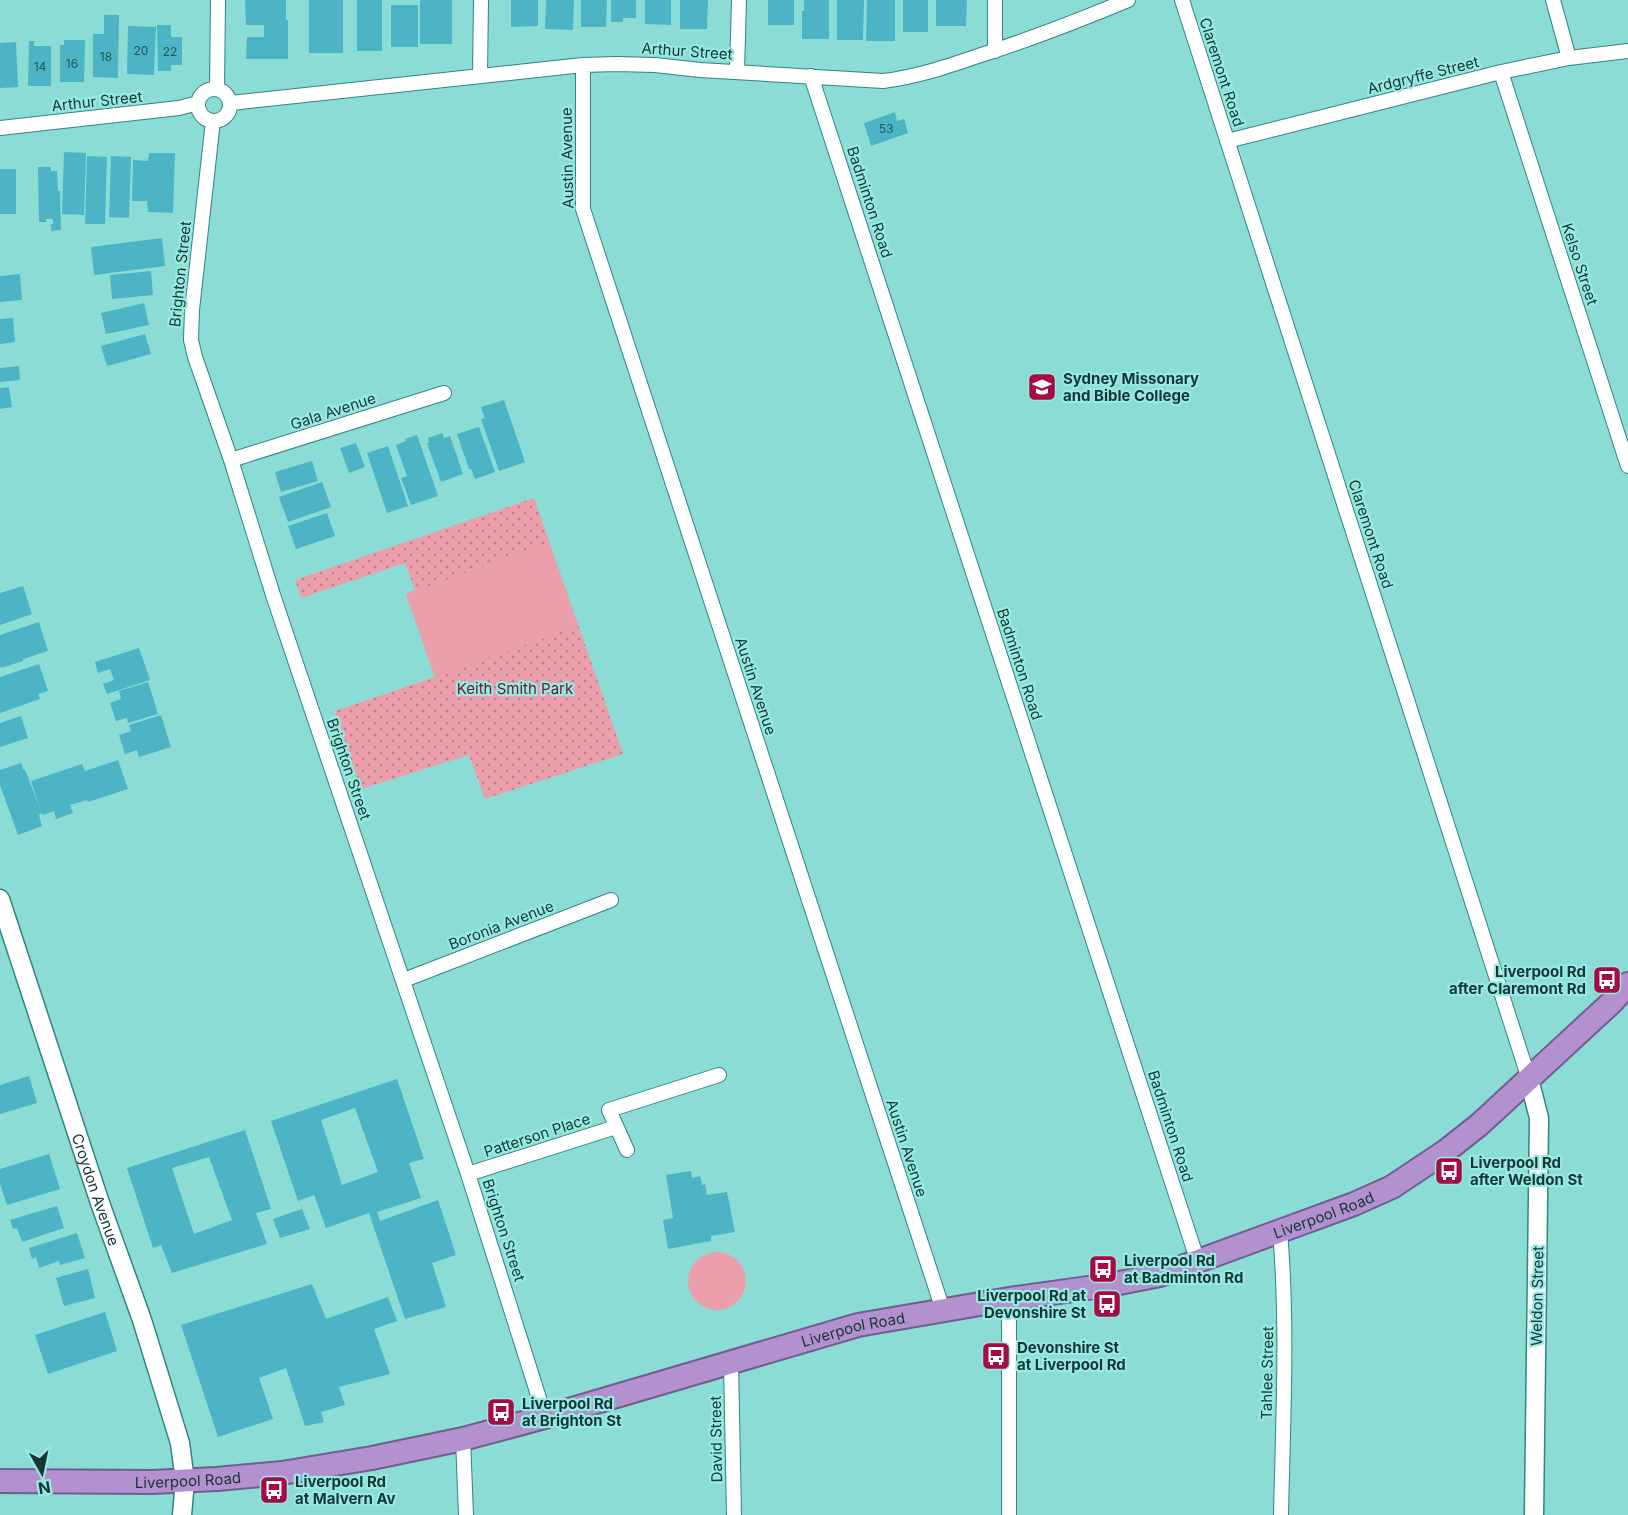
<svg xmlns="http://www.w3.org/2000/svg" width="1628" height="1515" viewBox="0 0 1628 1515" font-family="Inter,sans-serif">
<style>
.park{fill:url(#park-dots)}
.garden{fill:#ea9faa}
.building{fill:#4db4c5;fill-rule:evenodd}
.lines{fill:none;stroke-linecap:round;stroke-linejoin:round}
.minor-casing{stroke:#318580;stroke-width:16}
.tertiary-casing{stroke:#318580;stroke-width:21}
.trunk-casing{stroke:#6f5f90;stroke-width:26}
.minor{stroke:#fff;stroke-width:14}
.tertiary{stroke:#fff;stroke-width:18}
.trunk{stroke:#b390ce;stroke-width:22}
.labels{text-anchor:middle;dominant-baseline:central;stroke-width:4.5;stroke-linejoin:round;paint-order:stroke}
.number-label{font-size:12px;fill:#225659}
.street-label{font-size:15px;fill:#143735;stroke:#97e9e2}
.poi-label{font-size:15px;font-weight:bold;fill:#143735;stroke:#97e9e2;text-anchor:start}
.park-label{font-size:15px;fill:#71142f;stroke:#97e9e2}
</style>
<defs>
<pattern id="park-dots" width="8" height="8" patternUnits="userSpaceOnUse" patternTransform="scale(1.5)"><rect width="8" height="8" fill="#ea9faa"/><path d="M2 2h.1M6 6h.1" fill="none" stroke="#bc828b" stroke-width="1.8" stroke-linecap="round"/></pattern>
</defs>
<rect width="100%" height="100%" fill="#8adcd5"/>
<!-- park -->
<path class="park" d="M 534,498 L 623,754 L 485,799 L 469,755 L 361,789 L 335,711 L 435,677 L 406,594 L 415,590 L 405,563 L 301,598 L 295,580 Z"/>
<!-- garden -->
<path class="garden" d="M 549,543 L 578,626 L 435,677 L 406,594 Z
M688 1281a29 29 0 1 1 58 0a29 29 0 1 1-58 0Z"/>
<!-- building -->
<path class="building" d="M 245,0 L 286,0 L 286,20 L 288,20 L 288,59 L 246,59 L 247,37 L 264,37 L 264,25 L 246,25 Z
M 309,0 L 343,0 L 343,53 L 309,53 Z
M 357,0 L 382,0 L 382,51 L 357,51 Z
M 420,0 L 452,0 L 452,44 L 420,44 Z
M 511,0 L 538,0 L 538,26 L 511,27 Z
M 546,0 L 574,0 L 573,30 L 545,29 Z
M 581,0 L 607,0 L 606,27 L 581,27 Z
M 611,0 L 636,0 L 636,18 L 623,18 L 623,22 L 611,22 Z
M 645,0 L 671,0 L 671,25 L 645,24 Z
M 680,0 L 708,0 L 707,29 L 680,29 Z
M 768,0 L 794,0 L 794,25 L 768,25 Z
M 804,0 L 829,0 L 829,39 L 802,39 L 802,11 L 804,11 Z
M 837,0 L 864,0 L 863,40 L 837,40 Z
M 867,0 L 895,0 L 895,41 L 866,41 Z
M 903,0 L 928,0 L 928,32 L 903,32 Z
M 936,0 L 967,0 L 966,26 L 936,26 Z
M 391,5 L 418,5 L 418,47 L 391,47 Z
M 104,15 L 119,15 L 118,78 L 93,77 L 93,34 L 104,34 Z
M 157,25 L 171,25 L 171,37 L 182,37 L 182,65 L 171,65 L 171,71 L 158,71 Z
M 128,26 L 156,27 L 154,75 L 127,74 Z
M 64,40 L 85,40 L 84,82 L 60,82 L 60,45 L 64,45 Z
M 29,41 L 34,41 L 34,46 L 51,46 L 51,86 L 28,86 Z
M 16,42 L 18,87 L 0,88 L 0,43 Z
M 895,112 L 897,121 L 904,119 L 908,133 L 871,146 L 864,123 Z
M 64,152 L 86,153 L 84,215 L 62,214 Z
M 149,153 L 175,153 L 173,213 L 148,212 L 147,201 L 132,201 L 133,160 L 148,161 Z
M 87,156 L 107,157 L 105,224 L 85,224 Z
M 111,156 L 131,157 L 129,218 L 109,217 Z
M 38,167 L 51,167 L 51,171 L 57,171 L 58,191 L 60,191 L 61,230 L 51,231 L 51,224 L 53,224 L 53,219 L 46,219 L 46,222 L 39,222 Z
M 0,169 L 16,169 L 16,214 L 0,214 Z
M 162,238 L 165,266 L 94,275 L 91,247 Z
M 151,271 L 153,295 L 112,299 L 110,275 Z
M 20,274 L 22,300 L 0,302 L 0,276 Z
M 144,303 L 149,325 L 106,334 L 101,313 Z
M 13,318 L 15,342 L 0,344 L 0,319 Z
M 145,334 L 151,354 L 107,366 L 101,346 Z
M 19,366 L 20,380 L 0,382 L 0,368 Z
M 9,387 L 12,407 L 0,409 L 0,388 Z
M 504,400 L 525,462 L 499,471 L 481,419 L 485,418 L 481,407 Z
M 479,427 L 495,472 L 475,479 L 471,469 L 469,469 L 457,434 Z
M 442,433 L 444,438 L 450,436 L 463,474 L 441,482 L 427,443 L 429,443 L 428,438 Z
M 417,435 L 438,496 L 411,505 L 401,478 L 407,476 L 396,445 L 406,441 L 405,439 Z
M 356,443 L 365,467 L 349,473 L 340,448 Z
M 388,446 L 408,506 L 387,513 L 367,453 Z
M 312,461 L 318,481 L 281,492 L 275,472 Z
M 322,482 L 331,507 L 288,522 L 279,497 Z
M 327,513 L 335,536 L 296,549 L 288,526 Z
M 23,586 L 32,614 L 0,625 L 0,593 Z
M 39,622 L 48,651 L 23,659 L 23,661 L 1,668 L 0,666 L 0,635 Z
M 139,648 L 150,680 L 107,694 L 103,684 L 114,680 L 110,669 L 98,673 L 95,662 Z
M 39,664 L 48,691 L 38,694 L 40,699 L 0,713 L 0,677 Z
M 148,682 L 158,714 L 128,723 L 127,718 L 116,721 L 110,703 L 121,699 L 119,691 Z
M 161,715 L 171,747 L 139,757 L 137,750 L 125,754 L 119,735 L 131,731 L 129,725 Z
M 21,716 L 28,738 L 0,747 L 0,723 Z
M 118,760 L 128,789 L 88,802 L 87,800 L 70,805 L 73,813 L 56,819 L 54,811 L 43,815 L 42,813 L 39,815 L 42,826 L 18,835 L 0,785 L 0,770 L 21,763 L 23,769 L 25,770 L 40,808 L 31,781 L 82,764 L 85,771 Z
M 29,1076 L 37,1103 L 0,1114 L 0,1085 Z
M 397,1079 L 424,1159 L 409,1163 L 421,1198 L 377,1212 L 380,1221 L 438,1200 L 456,1255 L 432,1263 L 446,1307 L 405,1319 L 369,1213 L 326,1228 L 314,1195 L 298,1201 L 271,1121 ZM 355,1108 L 378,1172 L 342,1185 L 321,1120 Z
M 245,1130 L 271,1209 L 256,1213 L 267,1244 L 172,1273 L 161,1245 L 153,1248 L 127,1168 ZM 209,1157 L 232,1220 L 194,1234 L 172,1168 Z
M 49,1154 L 60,1189 L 7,1205 L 0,1184 L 0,1169 Z
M 691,1171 L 692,1178 L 700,1176 L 702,1185 L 705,1184 L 707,1195 L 727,1192 L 735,1232 L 711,1236 L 711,1241 L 668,1249 L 663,1220 L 673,1218 L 666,1175 Z
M 57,1206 L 64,1228 L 22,1242 L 17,1228 L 13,1229 L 10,1220 Z
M 302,1209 L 310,1229 L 280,1238 L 273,1219 Z
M 77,1233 L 85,1258 L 60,1265 L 59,1261 L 39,1268 L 36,1257 L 32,1259 L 29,1248 Z
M 88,1269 L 95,1298 L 64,1306 L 56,1278 Z
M 312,1284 L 326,1319 L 388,1297 L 397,1321 L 374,1329 L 390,1374 L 339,1387 L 345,1405 L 321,1412 L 324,1422 L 305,1426 L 286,1368 L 259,1378 L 273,1419 L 218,1437 L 181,1325 Z
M 105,1312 L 117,1351 L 48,1374 L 35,1335 Z"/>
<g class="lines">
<!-- minor casing -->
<g class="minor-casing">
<path id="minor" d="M 995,0 L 995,51
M 1182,0 L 1529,1079
M 1553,0 L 1569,58
M 583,65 L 583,209 L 943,1310
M 737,71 L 739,0
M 1501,72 L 1628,466
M 480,75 L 481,0
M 811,76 L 1198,1262
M 217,88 L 218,0
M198 105a16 16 0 1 1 32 0a16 16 0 1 1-32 0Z
M 231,103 L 583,65 L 617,64 L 655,65 L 700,70 L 883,81 C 917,77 949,66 981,55 C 1031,39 1080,20 1128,0
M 213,121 L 192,310 L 191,340 L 195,357 L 231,460 L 273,595 L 468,1174 L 545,1417
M 0,128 L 179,108 L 198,103
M 1227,141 L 1501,72 L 1569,58 L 1628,51
M 231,460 L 444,393
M 404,980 L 611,900
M 627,1150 L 609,1110 L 719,1075
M 468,1174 L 616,1127
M 1280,1231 C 1288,1325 1283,1420 1281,1515
M 731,1363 L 734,1515
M 463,1439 L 466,1515
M 1009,1515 L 1009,1299"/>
</g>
<!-- tertiary casing -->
<g class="tertiary-casing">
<g id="tertiary">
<path id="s1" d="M 0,899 L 100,1203 L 142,1320 L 180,1443 L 185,1481 L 182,1515"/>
<path d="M 1529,1079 L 1539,1118 L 1534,1515"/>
</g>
</g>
<!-- trunk casing -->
<g class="trunk-casing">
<g id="trunk">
<path id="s2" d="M 0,1481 L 152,1482 L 217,1479 L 282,1473 L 372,1458 L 463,1439 L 545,1417 L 858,1325 L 1009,1299 L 1109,1285 L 1160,1275 L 1354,1204 L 1392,1187 L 1446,1151 L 1480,1124 L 1612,1002 L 1628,984"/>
</g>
</g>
<!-- minor -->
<use href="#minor" class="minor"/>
<!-- tertiary -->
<use href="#tertiary" class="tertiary"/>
<!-- trunk -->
<use href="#trunk" class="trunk"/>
</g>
<!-- icons -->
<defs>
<g id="university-square" transform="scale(1.5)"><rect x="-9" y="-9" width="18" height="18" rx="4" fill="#a50c43" stroke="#97e9e2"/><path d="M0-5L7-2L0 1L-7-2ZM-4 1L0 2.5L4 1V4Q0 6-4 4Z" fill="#fff"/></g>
<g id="bus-square" transform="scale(1.5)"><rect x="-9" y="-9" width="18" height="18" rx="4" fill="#a50c43" stroke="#97e9e2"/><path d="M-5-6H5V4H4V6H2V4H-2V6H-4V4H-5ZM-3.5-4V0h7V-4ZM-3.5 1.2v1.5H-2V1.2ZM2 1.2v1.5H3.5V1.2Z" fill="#fff"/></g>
</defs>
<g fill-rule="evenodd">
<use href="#university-square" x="1042" y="387"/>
<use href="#bus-square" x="1607" y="980"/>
<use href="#bus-square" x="1449" y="1171"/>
<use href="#bus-square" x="1103" y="1269"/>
<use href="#bus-square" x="1107" y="1304"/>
<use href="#bus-square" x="996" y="1356"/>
<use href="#bus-square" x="501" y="1412"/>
<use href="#bus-square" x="274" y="1490"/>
</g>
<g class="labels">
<!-- number labels -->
<g class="number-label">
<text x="141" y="50">20</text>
<text x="170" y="51">22</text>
<text x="106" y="56">18</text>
<text x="72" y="63">16</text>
<text x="40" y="66">14</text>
<text x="886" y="128">53</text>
</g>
<!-- street labels -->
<g class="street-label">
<text transform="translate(687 51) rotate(4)">Arthur Street</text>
<text transform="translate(1222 72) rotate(72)">Claremont Road</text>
<text transform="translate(1423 75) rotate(-14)">Ardgryffe Street</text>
<text transform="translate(97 101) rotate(-6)">Arthur Street</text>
<text transform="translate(567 158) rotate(-91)">Austin Avenue</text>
<text transform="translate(870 202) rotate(72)">Badminton Road</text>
<text transform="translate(1580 264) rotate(72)">Kelso Street</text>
<text transform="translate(180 274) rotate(-84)">Brighton Street</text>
<text transform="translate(333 411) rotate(-18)">Gala Avenue</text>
<text transform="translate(1371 534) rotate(72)">Claremont Road</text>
<text transform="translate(1020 664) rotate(72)">Badminton Road</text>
<text transform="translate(756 686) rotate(72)">Austin Avenue</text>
<text transform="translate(349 769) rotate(71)">Brighton Street</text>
<text transform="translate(501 925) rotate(-21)">Boronia Avenue</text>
<text transform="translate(1171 1126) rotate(72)">Badminton Road</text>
<text transform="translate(537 1135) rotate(-18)">Patterson Place</text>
<text transform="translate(907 1148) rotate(72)">Austin Avenue</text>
<text stroke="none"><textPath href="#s1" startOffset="306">Croydon Avenue</textPath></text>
<text stroke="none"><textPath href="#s2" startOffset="1358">Liverpool Road</textPath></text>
<text transform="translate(504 1230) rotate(72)">Brighton Street</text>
<text transform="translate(1537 1296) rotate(-89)">Weldon Street</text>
<text stroke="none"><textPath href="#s2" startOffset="872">Liverpool Road</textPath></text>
<text transform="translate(1267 1373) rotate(-89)">Tahlee Street</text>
<text transform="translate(716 1439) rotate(-91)">David Street</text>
<text stroke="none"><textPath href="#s2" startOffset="188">Liverpool Road</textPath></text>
</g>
<!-- poi labels -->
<g class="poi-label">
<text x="1063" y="378">Sydney Missonary<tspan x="1063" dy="17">and Bible College</tspan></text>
<text x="1586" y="971" text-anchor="end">Liverpool Rd<tspan x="1586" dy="17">after Claremont Rd</tspan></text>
<text x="1470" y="1162">Liverpool Rd<tspan x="1470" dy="17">after Weldon St</tspan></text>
<text x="1124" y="1260">Liverpool Rd<tspan x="1124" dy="17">at Badminton Rd</tspan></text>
<text x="1086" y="1295" text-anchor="end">Liverpool Rd at<tspan x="1086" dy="17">Devonshire St</tspan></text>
<text x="1017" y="1347">Devonshire St<tspan x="1017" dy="17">at Liverpool Rd</tspan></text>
<text x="522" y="1403">Liverpool Rd<tspan x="522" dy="17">at Brighton St</tspan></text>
<text x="295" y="1481">Liverpool Rd<tspan x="295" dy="17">at Malvern Av</tspan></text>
</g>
<!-- park labels -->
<g class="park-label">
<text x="515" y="688">Keith Smith Park</text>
</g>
</g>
<!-- north arrow -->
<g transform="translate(42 1473) rotate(171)" stroke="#97e9e2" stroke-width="4.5" paint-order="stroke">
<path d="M0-4.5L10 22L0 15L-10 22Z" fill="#143735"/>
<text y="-9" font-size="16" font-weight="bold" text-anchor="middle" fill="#143735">N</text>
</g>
</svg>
